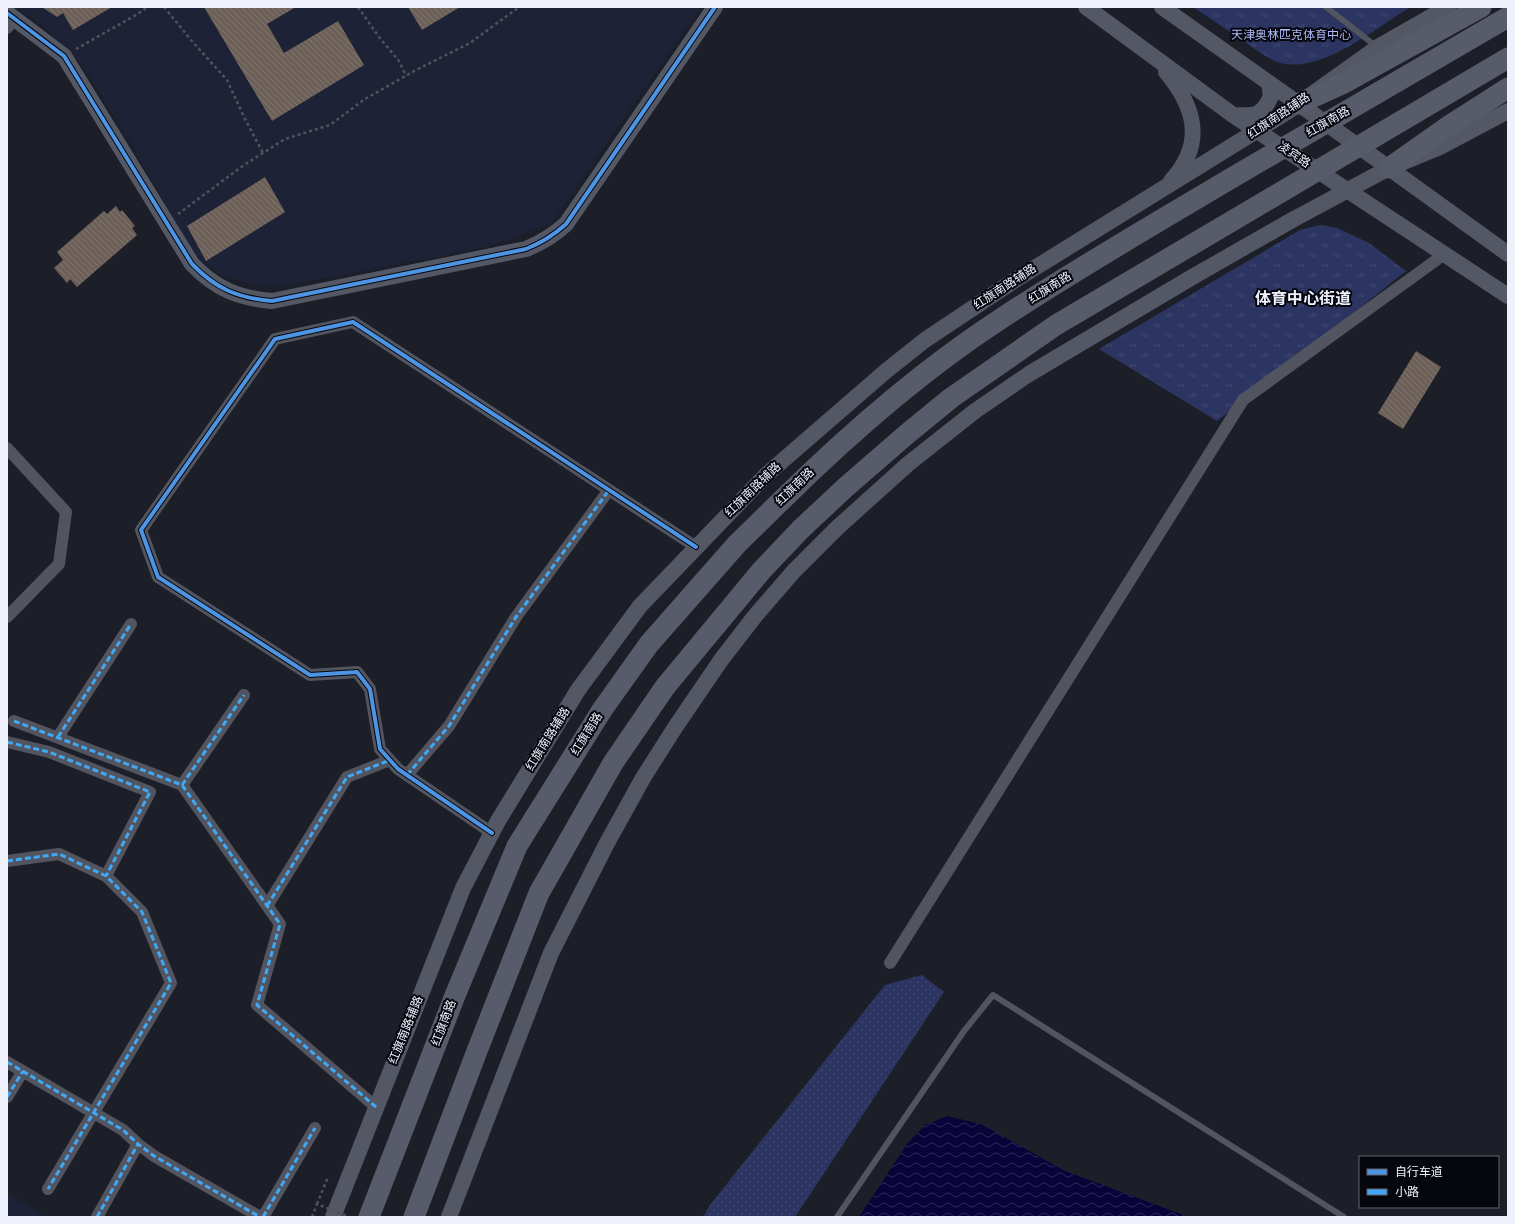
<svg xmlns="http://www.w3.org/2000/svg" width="1515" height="1224" viewBox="0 0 1515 1224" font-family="'Sofia Sans Condensed','Noto Sans SC',sans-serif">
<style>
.built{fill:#1e2236}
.grass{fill:url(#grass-dots)}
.park{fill:url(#park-tufts)}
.water{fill:url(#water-waves)}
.building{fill:url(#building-back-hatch)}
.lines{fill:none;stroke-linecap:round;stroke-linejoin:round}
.path{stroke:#51535c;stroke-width:2.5;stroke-dasharray:3 3;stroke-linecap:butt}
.lane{stroke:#52545f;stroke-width:6}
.street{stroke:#52545f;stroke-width:12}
.secondary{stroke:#545764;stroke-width:16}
.highway{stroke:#585b6a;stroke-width:21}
.path-bridge{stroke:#51535c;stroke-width:2.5;stroke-dasharray:3 3;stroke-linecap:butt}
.highway-bridge{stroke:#585b6a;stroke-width:21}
.quiet{stroke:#3fa9f5;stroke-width:3;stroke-dasharray:6 3;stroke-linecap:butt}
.cycleway-casing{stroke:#06070e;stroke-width:6}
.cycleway{stroke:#4d94e3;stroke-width:4}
.labels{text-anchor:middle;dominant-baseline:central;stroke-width:4;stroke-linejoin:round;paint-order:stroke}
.park-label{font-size:12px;fill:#acbbf6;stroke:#06070e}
.street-label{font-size:12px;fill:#eef1fc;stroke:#06070e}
.district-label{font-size:16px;font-weight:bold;fill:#eef1fc;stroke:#06070e}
</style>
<defs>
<pattern id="grass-dots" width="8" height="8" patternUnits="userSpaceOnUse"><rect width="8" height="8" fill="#2c3562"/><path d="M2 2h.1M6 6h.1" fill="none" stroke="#414972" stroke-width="1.8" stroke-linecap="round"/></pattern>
<pattern id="park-tufts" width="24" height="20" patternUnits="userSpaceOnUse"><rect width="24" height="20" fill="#2c3562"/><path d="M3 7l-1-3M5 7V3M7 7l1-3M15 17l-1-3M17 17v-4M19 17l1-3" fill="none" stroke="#414972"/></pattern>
<pattern id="water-waves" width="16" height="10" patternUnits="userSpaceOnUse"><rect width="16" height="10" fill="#09033a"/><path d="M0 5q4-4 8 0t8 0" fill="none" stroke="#2d2857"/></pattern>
<pattern id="building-back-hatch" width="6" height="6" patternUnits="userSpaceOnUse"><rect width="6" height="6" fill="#6c6058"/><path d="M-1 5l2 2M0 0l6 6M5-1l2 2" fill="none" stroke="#817771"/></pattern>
</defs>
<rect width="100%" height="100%" fill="#1d1f28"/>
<!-- built -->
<path class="built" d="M 16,7 L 701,7 L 552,223 L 487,247 L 279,287 L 261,287 L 223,276 L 204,263 L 193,253 L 130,142 L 80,62 L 43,26 Z
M 7,1193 L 47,1217 L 7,1217 Z"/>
<!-- grass -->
<path class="grass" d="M 922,975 L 944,992 L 795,1217 L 703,1217 L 710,1205 L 885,985 Z"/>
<!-- park -->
<path class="park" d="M 1193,7 L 1411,7 C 1376,27 1327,70 1286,64 C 1270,62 1256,49 1243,41 C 1227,30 1210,18 1193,7 Z
M 1319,225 L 1337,228 L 1369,243 L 1406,271 L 1217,421 L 1099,349 L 1300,230 Z"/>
<!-- water -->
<path class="water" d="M 947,1116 L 981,1124 L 1065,1171 L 1189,1217 L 859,1217 L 907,1144 L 925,1125 Z"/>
<!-- building -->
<path class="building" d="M 42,7 L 112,7 L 73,30 L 63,13 L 57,17 Z
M 204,7 L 296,7 L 267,24 L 284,53 L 338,21 L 364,65 L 272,121 Z
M 408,7 L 460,7 L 422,30 Z
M 265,177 L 285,212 L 206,261 L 187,226 Z
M 116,206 L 120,212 L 122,210 L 135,226 L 132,228 L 137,235 L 77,287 L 70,279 L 67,283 L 54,268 L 63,260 L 57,252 L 104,211 L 107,214 Z
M 1416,351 L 1441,367 L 1403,429 L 1378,413 Z"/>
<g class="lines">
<!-- path -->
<path class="path" d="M 164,7 L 191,40 L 227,80 L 244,117 L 263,153
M 358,7 L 379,37 L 399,61 L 406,76
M 76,49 L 136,15 L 148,7
M 178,214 L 244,165 L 285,139 L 330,125 L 365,99 L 416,70 L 470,43 L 519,7
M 317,1204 L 328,1177"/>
<!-- lane -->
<path class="lane" d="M 1326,7 L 1377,47
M 837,1217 L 964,1031 L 993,995 L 1344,1217"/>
<!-- street -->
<path class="street" d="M 7,28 L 15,18
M 7,448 L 66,512 L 59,564 L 7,617
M 14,721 L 182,785 L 280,924 L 257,1005 L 376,1107
M 58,737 L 131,624
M 7,742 L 49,752 L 150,792 L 106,876
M 407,775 L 449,726 L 516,617 L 609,490
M 182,785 L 244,695
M 492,833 L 398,769 L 380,749 L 370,689 L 357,672 L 310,675 L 158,577 L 141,530 L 275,339 L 353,322 L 696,547
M 7,861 L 59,854 L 106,876 L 142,912 L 171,983 L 48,1189
M 267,906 L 347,777 L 390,760
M 890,963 L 1243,400 L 1435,261 L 1443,254
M 7,1062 L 123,1130 L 138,1144 L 154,1156 L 260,1217
M 7,1097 L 23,1071
M 97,1217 L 138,1144
M 263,1217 L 315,1128"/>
<!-- secondary -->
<path class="secondary" d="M 1086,7 L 1233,115 L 1508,296
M 1162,7 L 1389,168 L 1508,254
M 7,13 L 64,56 L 192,264 C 216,289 238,298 272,301 L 526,249 C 541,243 554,235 566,224 L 715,7
M 1166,72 C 1196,108 1205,144 1171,181
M 1233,115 C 1254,116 1262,117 1271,96 L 1269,83
M 333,1217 L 463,888 L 498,821 L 578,690 L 640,606 L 766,475 L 886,371 L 925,340 L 1012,282 L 1287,112 L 1378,47 L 1448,7
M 449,1217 L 551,953 L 607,843 L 643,778 L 676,726 L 721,660 L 755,616 L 793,572 L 837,528 L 908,464 L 975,411 L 1029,374 L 1194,276 L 1294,219 L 1389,168 L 1442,146 L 1508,111"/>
<!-- highway -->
<path class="highway" d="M 1298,104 L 1342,84 L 1481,7
M 1389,168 L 1450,125 L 1508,88
M 369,1217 L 454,998 L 517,846 L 602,710 L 649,644 L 737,544 L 783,499
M 414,1217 L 477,1051 L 539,893 L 613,763 L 665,687 L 762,570 L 801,529"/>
<!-- path-bridge -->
<path class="path-bridge" d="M 312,1217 L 317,1204 L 349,1217"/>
<!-- highway-bridge -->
<path class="highway-bridge" d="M 783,499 C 849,434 921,371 999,320 C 1076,269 1156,223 1235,176 C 1326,123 1417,70 1508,17
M 801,529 L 847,486 L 907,434 L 951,398 L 1056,325 L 1508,58"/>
<!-- quiet -->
<path class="quiet" d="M 14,721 L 182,785 L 280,924 L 257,1005 L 376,1107
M 58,737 L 131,624
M 7,742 L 49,752 L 150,792 L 106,876
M 407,775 L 449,726 L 516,617 L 609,490
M 182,785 L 244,695
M 7,861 L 59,854 L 106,876 L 142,912 L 171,983 L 48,1189
M 267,906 L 347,777 L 390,760
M 7,1062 L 123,1130 L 138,1144 L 154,1156 L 260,1217
M 7,1097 L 23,1071
M 97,1217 L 138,1144
M 263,1217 L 315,1128"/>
<!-- cycleway casing -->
<g class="cycleway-casing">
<path id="cycleway" d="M 7,13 L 64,56 L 192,264 C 216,289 238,298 272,301 L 526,249 C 541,243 554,235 566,224 L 715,7
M 492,833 L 398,769 L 380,749 L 370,689 L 357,672 L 310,675 L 158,577 L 141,530 L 275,339 L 353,322 L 696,547"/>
</g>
<!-- cycleway -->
<use href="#cycleway" class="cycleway"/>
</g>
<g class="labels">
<!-- park labels -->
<g class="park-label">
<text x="1291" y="35">天津奥林匹克体育中心</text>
</g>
<!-- street labels -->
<g class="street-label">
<text transform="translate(1279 116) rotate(-34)">红旗南路辅路</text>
<text transform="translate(1328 122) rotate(-30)">红旗南路</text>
<text transform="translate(1294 155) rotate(34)">凌宾路</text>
<text transform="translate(1005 287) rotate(-33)">红旗南路辅路</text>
<text transform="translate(1050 288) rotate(-32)">红旗南路</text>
<text transform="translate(795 487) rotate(-44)">红旗南路</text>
<text transform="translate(753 490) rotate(-44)">红旗南路辅路</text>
<text transform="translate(587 734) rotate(-58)">红旗南路</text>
<text transform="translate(548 739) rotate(-58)">红旗南路辅路</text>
<text transform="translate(444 1023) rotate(-69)">红旗南路</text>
<text transform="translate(406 1030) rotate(-68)">红旗南路辅路</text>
</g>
<!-- district labels -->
<g class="district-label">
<text x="1303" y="299">体育中心街道</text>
</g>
</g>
<!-- border -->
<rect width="1515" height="1224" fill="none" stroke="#eef1fc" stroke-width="16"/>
<!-- legend -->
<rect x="1359" y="1156" width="140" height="52" fill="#06070e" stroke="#63656d"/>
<rect x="1367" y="1169" width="20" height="6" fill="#4d94e3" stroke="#63656d"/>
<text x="1395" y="1176" font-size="12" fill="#eef1fc">自行车道</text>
<rect x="1367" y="1189" width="20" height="6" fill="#3fa9f5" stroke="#63656d"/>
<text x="1395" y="1196" font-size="12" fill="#eef1fc">小路</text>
</svg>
